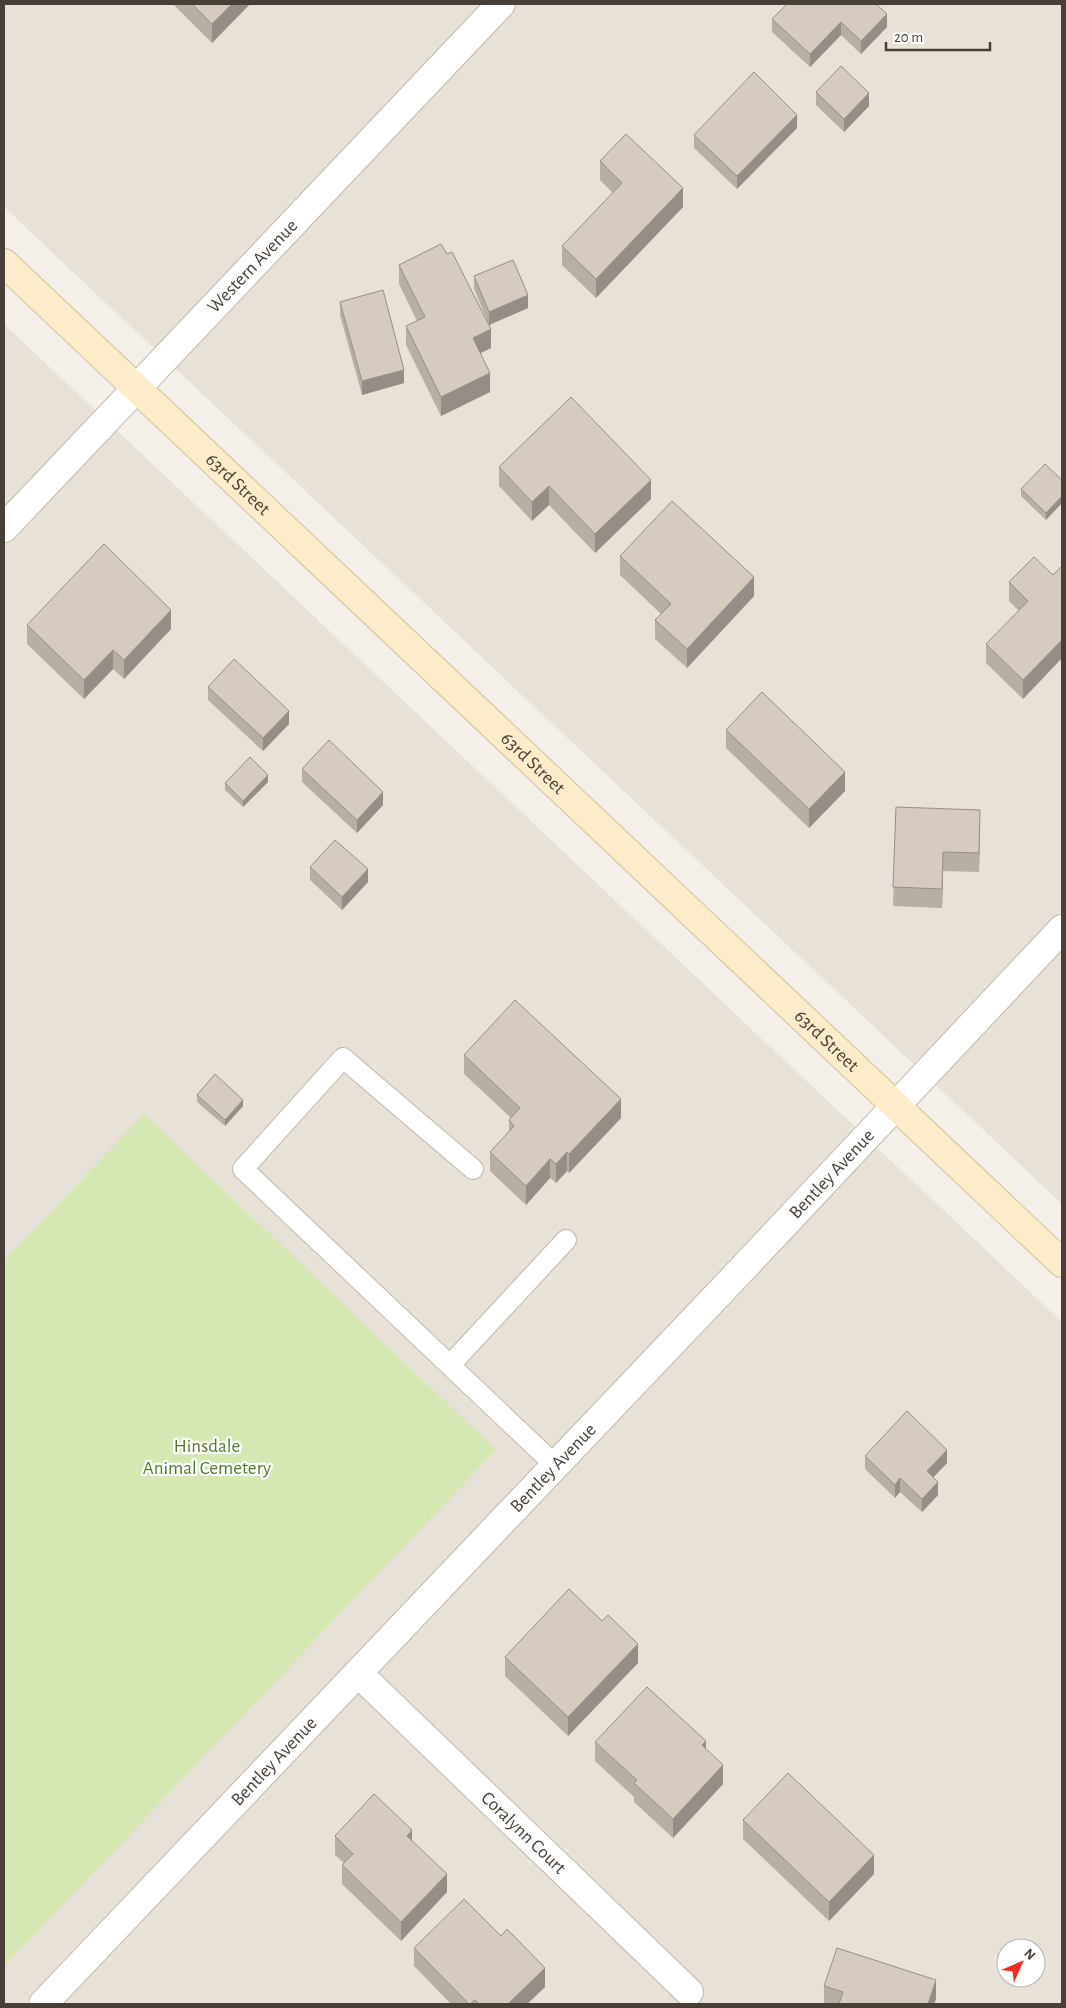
<svg xmlns="http://www.w3.org/2000/svg" width="1066" height="2008" viewBox="0 0 1066 2008" font-family="'Alegreya Sans',sans-serif">
<style>
.residential{fill:#e8e1d7;fill-rule:evenodd}
.green{fill:#d5e7b3}
.lines{fill:none;stroke-linecap:round;stroke-linejoin:round}
.lane-casing{stroke:#c0b7ac;stroke-width:22}
.street-casing{stroke:#c0b7ac;stroke-width:30}
.secondary-casing{stroke:#d3bf9a;stroke-width:30}
.lane{stroke:#fff;stroke-width:20}
.street{stroke:#fff;stroke-width:28}
.secondary{stroke:#fdecca;stroke-width:28}
.wall{fill:#b8afa4}
.shaded-wall{fill:#968e86}
.building{fill:#d6cbbf;stroke:#968e86}
.labels{text-anchor:middle;dominant-baseline:central;stroke-width:4.5;stroke-linejoin:round;paint-order:stroke}
.street-label{font-size:19px;fill:#484038;stroke:#fff}
.park-label{font-size:19px;fill:#50792b;stroke:#fff}
</style>
<rect width="100%" height="100%" fill="#f4f0e9"/>
<!-- residential -->
<path class="residential" d="M 4,4 L 1062,4 L 1062,1204 L 4,207 Z
M 4,324 L 1062,1322 L 1062,2004 L 4,2004 ZM 1006,1948 L 1036,1948 L 1036,1978 L 1006,1978 Z"/>
<!-- green -->
<path class="green" d="M 144,1114 L 496,1450 L 4,1967 L 4,1261 Z"/>
<g class="lines">
<!-- lane casing -->
<g class="lane-casing">
<path id="lane" d="M 473,1169 L 343,1058 L 243,1169 L 556,1466
M 450,1365 L 566,1240"/>
</g>
<!-- street casing -->
<g class="street-casing">
<g id="street">
<path id="s1" d="M 4,528 L 501,4"/>
<path id="s2" d="M 358,1673 L 689,1992"/>
<path id="s3" d="M 43,2004 L 747,1264 L 1062,929"/>
</g>
</g>
<!-- secondary casing -->
<g class="secondary-casing">
<g id="secondary">
<path id="s4" d="M 4,263 L 1062,1263"/>
</g>
</g>
<!-- lane -->
<use href="#lane" class="lane"/>
<!-- street -->
<use href="#street" class="street"/>
<!-- secondary -->
<use href="#secondary" class="secondary"/>
</g>
<!-- wall -->
<path class="wall" d="M 173,4 L 250,4 L 212,43 Z
M 787,4 L 887,27 L 861,54 L 841,35 L 810,67 L 772,32 L 772,19 Z
M 816,92 L 869,106 L 844,132 L 816,105 Z
M 797,128 L 737,189 L 694,148 L 694,135 Z
M 600,161 L 683,207 L 596,298 L 562,265 L 562,246 L 613,193 L 600,180 Z
M 399,265 L 491,348 L 480,353 L 490,392 L 441,416 L 406,345 L 406,326 L 417,321 L 399,284 Z
M 474,276 L 528,308 L 489,325 L 474,289 Z
M 340,302 L 404,383 L 362,395 L 340,315 Z
M 499,467 L 651,499 L 595,553 L 549,505 L 532,521 L 499,486 Z
M 1062,480 L 1046,520 L 1021,496 L 1021,489 Z
M 620,556 L 754,596 L 687,668 L 655,639 L 655,620 L 661,614 L 620,575 Z
M 1062,566 L 1062,658 L 1023,699 L 986,663 L 986,644 L 1019,611 L 1009,601 L 1009,582 L 1053,575 Z
M 27,625 L 171,629 L 124,679 L 113,669 L 84,699 L 27,644 Z
M 208,687 L 289,724 L 263,751 L 208,700 Z
M 726,730 L 845,791 L 809,828 L 726,748 Z
M 302,769 L 383,805 L 357,833 L 302,782 Z
M 268,782 L 243,807 L 225,790 L 225,783 Z
M 896,807 L 980,829 L 979,872 L 943,871 L 942,908 L 893,906 Z
M 310,867 L 368,882 L 342,910 L 310,880 Z
M 464,1055 L 621,1118 L 569,1173 L 567,1171 L 556,1183 L 550,1178 L 526,1205 L 490,1171 L 490,1152 L 509,1132 L 509,1120 L 511,1118 L 464,1074 Z
M 197,1095 L 243,1106 L 225,1126 L 197,1102 Z
M 865,1456 L 947,1463 L 933,1477 L 938,1495 L 922,1512 L 900,1492 L 895,1498 L 865,1469 Z
M 505,1657 L 638,1663 L 568,1736 L 505,1676 Z
M 595,1742 L 706,1749 L 723,1784 L 673,1838 L 634,1802 L 634,1797 L 595,1761 Z
M 743,1820 L 874,1874 L 829,1921 L 743,1839 Z
M 335,1836 L 412,1840 L 447,1892 L 401,1941 L 342,1884 L 342,1865 L 344,1863 L 335,1855 Z
M 414,1948 L 545,1987 L 527,2004 L 451,2004 L 414,1966 Z
M 824,1986 L 936,1999 L 934,2004 L 824,2004 Z"/>
<!-- shaded-wall -->
<path class="shaded-wall" d="M 232,4 L 250,4 L 212,43 L 212,24 Z
M 887,14 L 887,27 L 861,54 L 861,41 Z
M 841,22 L 841,35 L 810,67 L 810,54 Z
M 869,93 L 869,106 L 844,132 L 844,119 Z
M 797,115 L 797,128 L 737,189 L 737,176 Z
M 683,188 L 683,207 L 596,298 L 596,279 Z
M 528,295 L 528,308 L 489,325 L 489,312 Z
M 491,329 L 491,348 L 473,357 L 473,338 Z
M 404,370 L 404,383 L 362,395 L 362,381 Z
M 490,373 L 490,392 L 441,416 L 441,397 Z
M 651,480 L 651,499 L 595,553 L 595,534 Z
M 549,486 L 549,505 L 532,521 L 532,502 Z
M 1062,496 L 1062,503 L 1046,520 L 1046,513 Z
M 754,577 L 754,596 L 687,668 L 687,649 Z
M 171,610 L 171,629 L 124,679 L 124,660 Z
M 1062,640 L 1062,658 L 1023,699 L 1023,680 Z
M 113,650 L 113,669 L 84,699 L 84,680 Z
M 289,711 L 289,724 L 263,751 L 263,738 Z
M 845,772 L 845,791 L 809,828 L 809,809 Z
M 268,775 L 268,782 L 243,807 L 243,801 Z
M 383,792 L 383,805 L 357,833 L 357,820 Z
M 980,810 L 980,829 L 979,872 L 979,853 Z
M 943,852 L 943,871 L 942,908 L 942,889 Z
M 368,869 L 368,882 L 342,910 L 342,897 Z
M 621,1099 L 621,1118 L 569,1173 L 569,1154 Z
M 243,1100 L 243,1106 L 225,1126 L 225,1120 Z
M 567,1152 L 567,1171 L 556,1183 L 556,1164 Z
M 550,1159 L 550,1178 L 526,1205 L 526,1186 Z
M 947,1450 L 947,1463 L 927,1484 L 927,1471 Z
M 900,1478 L 900,1492 L 895,1498 L 895,1485 Z
M 938,1482 L 938,1495 L 922,1512 L 922,1499 Z
M 638,1644 L 638,1663 L 568,1736 L 568,1717 Z
M 706,1741 L 706,1760 L 702,1745 Z
M 723,1765 L 723,1784 L 673,1838 L 673,1819 Z
M 412,1830 L 412,1849 L 407,1836 Z
M 874,1855 L 874,1874 L 829,1921 L 829,1902 Z
M 447,1874 L 447,1892 L 401,1941 L 401,1922 Z
M 545,1968 L 545,1987 L 527,2004 L 508,2004 Z
M 936,1980 L 936,1999 L 934,2004 L 928,2004 Z"/>
<!-- building -->
<path class="building" d="M 192,4 L 232,4 L 212,24 Z
M 787,4 L 876,4 L 887,14 L 861,41 L 841,22 L 810,54 L 772,19 Z
M 841,66 L 869,93 L 844,119 L 816,92 Z
M 754,72 L 797,115 L 737,176 L 694,135 Z
M 626,134 L 683,188 L 596,279 L 562,246 L 622,183 L 600,161 Z
M 441,244 L 447,254 L 452,252 L 491,329 L 473,338 L 490,373 L 441,397 L 406,326 L 425,317 L 399,265 Z
M 513,260 L 528,295 L 489,312 L 474,276 Z
M 383,290 L 404,370 L 362,381 L 340,302 Z
M 571,397 L 651,480 L 595,534 L 549,486 L 532,502 L 499,467 Z
M 1045,464 L 1062,480 L 1062,496 L 1046,513 L 1021,489 Z
M 672,501 L 754,577 L 687,649 L 655,620 L 671,604 L 620,556 Z
M 104,544 L 171,610 L 124,660 L 113,650 L 84,680 L 27,625 Z
M 1034,557 L 1053,575 L 1062,566 L 1062,640 L 1023,680 L 986,644 L 1028,601 L 1009,582 Z
M 234,659 L 289,711 L 263,738 L 208,687 Z
M 762,692 L 845,772 L 809,809 L 726,730 Z
M 329,740 L 383,792 L 357,820 L 302,769 Z
M 250,757 L 268,775 L 243,801 L 225,783 Z
M 896,807 L 980,810 L 979,853 L 943,852 L 942,889 L 893,887 Z
M 335,840 L 368,869 L 342,897 L 310,867 Z
M 515,1000 L 621,1099 L 569,1154 L 567,1152 L 556,1164 L 550,1159 L 526,1186 L 490,1152 L 514,1126 L 509,1120 L 520,1108 L 464,1055 Z
M 215,1074 L 243,1100 L 225,1120 L 197,1095 Z
M 907,1411 L 947,1450 L 927,1471 L 938,1482 L 922,1499 L 900,1478 L 895,1485 L 865,1456 Z
M 569,1589 L 602,1621 L 608,1615 L 638,1644 L 568,1717 L 505,1657 Z
M 647,1687 L 706,1741 L 702,1745 L 723,1765 L 673,1819 L 634,1783 L 637,1780 L 595,1742 Z
M 788,1773 L 874,1855 L 829,1902 L 743,1820 Z
M 374,1794 L 412,1830 L 407,1836 L 447,1874 L 401,1922 L 342,1865 L 353,1854 L 335,1836 Z
M 464,1899 L 501,1936 L 507,1929 L 545,1968 L 508,2004 L 479,2004 L 475,2000 L 470,2004 L 469,2004 L 414,1948 Z
M 837,1948 L 936,1980 L 928,2004 L 839,2004 L 843,1992 L 824,1986 Z"/>
<g class="labels">
<!-- street labels -->
<g class="street-label">
<text stroke="none"><textPath href="#s1" startOffset="361">Western Avenue</textPath></text>
<text stroke="none"><textPath href="#s4" startOffset="322">63rd Street</textPath></text>
<text stroke="none"><textPath href="#s4" startOffset="728">63rd Street</textPath></text>
<text stroke="none"><textPath href="#s4" startOffset="1132">63rd Street</textPath></text>
<text stroke="none"><textPath href="#s3" startOffset="1145">Bentley Avenue</textPath></text>
<text stroke="none"><textPath href="#s3" startOffset="740">Bentley Avenue</textPath></text>
<text stroke="none"><textPath href="#s3" startOffset="335">Bentley Avenue</textPath></text>
<text stroke="none"><textPath href="#s2" startOffset="230">Coralynn Court</textPath></text>
</g>
<!-- park labels -->
<g class="park-label">
<text x="207" y="1446">Hinsdale<tspan x="207" dy="22">Animal Cemetery</tspan></text>
</g>
</g>
<!-- border -->
<rect width="1066" height="2008" fill="none" stroke="#484038" stroke-width="10"/>
<!-- north arrow -->
<g transform="translate(1021 1963) rotate(45)"><circle r="24" fill="#ffffff" stroke="#b6b3af"/>
<path d="M0-4L9 19L0 12L-9 19Z" fill="#f52c1f"/>
<text y="-8" font-size="14" font-weight="bold" text-anchor="middle" fill="#484038">N</text>
</g>
<!-- scale -->
<path d="M886 42v8h104v-8" fill="none" stroke="#484038" stroke-width="2.5"/>
<text x="894" y="42" font-size="15" fill="#484038" stroke="#ffffff" stroke-width="4" paint-order="stroke">20 m</text>
</svg>
